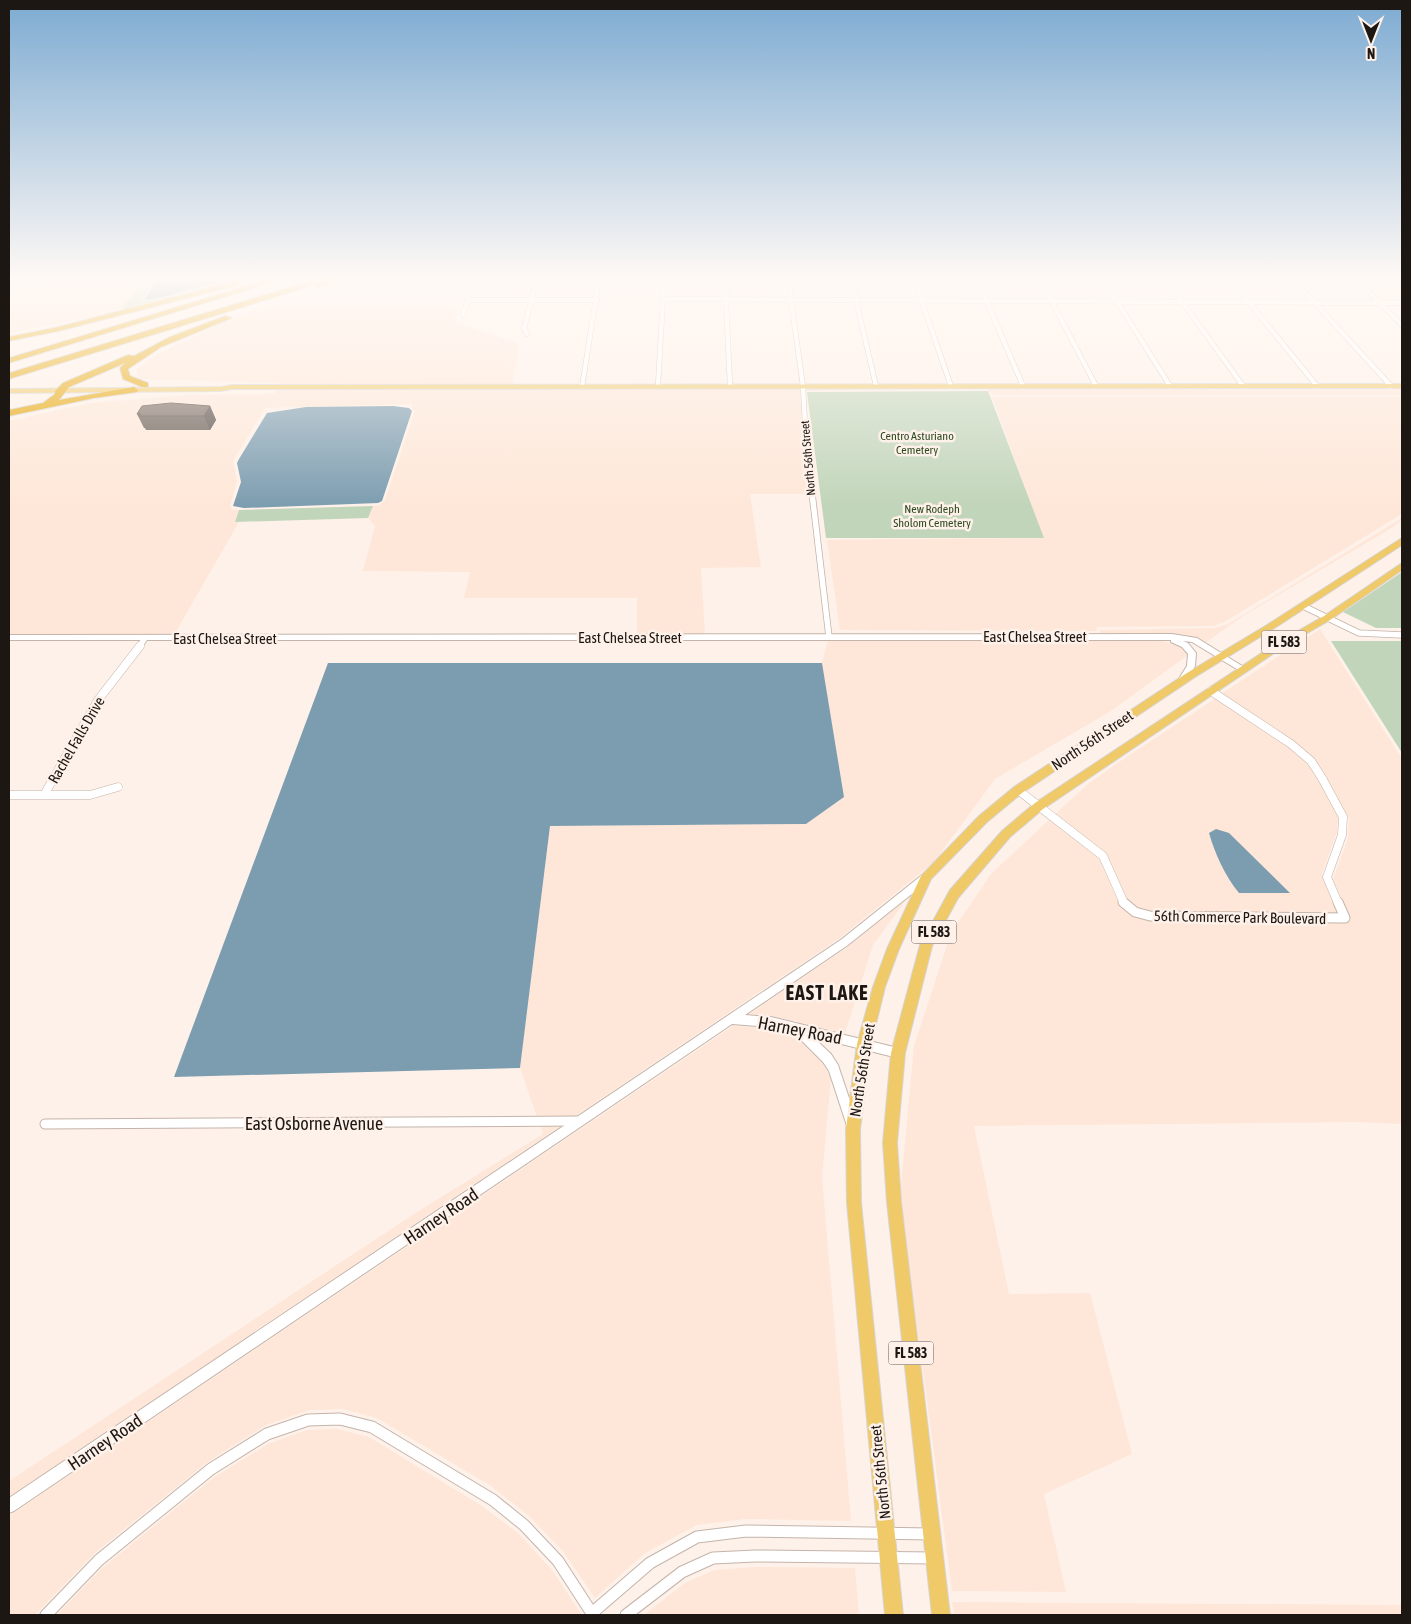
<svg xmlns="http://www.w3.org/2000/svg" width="1411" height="1624" viewBox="0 0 1411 1624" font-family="'Asap Condensed',sans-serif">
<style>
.built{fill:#fee7d8;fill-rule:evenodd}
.green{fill:#c1d5ba}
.water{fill:#7c9db0}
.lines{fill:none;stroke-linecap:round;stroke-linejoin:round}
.minor-far4-casing{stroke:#c4b4aa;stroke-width:5.5}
.minor-far3-casing{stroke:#c4b4aa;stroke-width:7}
.minor-far2-casing{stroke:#c4b4aa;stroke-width:9}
.minor-far1-casing{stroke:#c4b4aa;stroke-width:11}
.minor-casing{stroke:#c4b4aa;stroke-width:13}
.tertiary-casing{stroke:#c4b4aa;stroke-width:2}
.primary-casing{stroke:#d6d5d5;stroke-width:2}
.motorway-casing{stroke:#d6d5d5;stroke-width:2}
.minor-far4{stroke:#fff;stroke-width:4.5}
.minor-far3{stroke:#fff;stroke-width:5.5}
.minor-far2{stroke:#fff;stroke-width:8}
.minor-far1{stroke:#fff;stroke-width:9}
.minor{stroke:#fff;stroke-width:11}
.tertiary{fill:#fff;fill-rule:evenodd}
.primary{fill:#f0c968;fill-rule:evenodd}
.motorway{fill:#e6a503;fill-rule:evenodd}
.wall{fill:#685c54}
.shaded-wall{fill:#554b45}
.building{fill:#796b62;stroke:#554b45}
.labels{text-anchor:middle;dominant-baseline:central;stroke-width:5;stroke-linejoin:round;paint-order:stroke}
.far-park-label{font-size:12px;fill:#2c4a20;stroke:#fef1e9}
.far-street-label{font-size:12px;fill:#1d1713;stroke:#fef1e9}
.shield{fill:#fef1e9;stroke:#605853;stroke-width:1}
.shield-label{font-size:14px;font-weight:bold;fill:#1d1713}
.street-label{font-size:15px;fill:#1d1713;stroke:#fef1e9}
.near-street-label{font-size:18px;fill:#1d1713;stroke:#fef1e9}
.district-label{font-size:20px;font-weight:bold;letter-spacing:1px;fill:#1d1713;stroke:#fef1e9}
</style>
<rect width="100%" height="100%" fill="#fef1e9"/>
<!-- built -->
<path class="built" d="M 9,279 L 147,279 L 123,308 L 131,309 L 9,333 L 9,287 L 41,284 L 42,282 L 9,284 Z
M 1358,279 L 1395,279 L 1402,286 L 1402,301 L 1381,301 Z
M 262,307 L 460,307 L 455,322 L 519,344 L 512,385 L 279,385 L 279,383 L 138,379 L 137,369 L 156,355 L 224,322 Z
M 800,388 L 807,494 L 750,494 L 761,567 L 701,568 L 705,634 L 637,634 L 637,598 L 464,598 L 470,572 L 363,571 L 375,526 L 368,518 L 373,506 L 380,505 L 385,500 L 415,411 L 412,408 L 413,404 L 265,408 L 233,461 L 237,481 L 230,506 L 232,510 L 239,510 L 235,522 L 239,522 L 174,635 L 9,635 L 9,421 L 91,403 L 189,395 L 273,394 L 277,389 Z
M 806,388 L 1402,388 L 1402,395 L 992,395 L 987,389 L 806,391 Z
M 992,397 L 1402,397 L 1402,514 L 1226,621 L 1214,626 L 1096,627 L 1097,631 L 840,630 L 827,540 L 1043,538 Z
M 1402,518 L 1402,520 L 1390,529 L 1243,616 L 1205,643 L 1194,637 L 1180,634 L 1100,633 L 1100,630 L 1215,628 L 1228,624 Z
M 1320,629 L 1402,759 L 1402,1124 L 1357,1122 L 974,1126 L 1009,1294 L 1090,1293 L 1132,1454 L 1044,1494 L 1066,1592 L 952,1591 L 900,1195 L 914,1046 L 951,933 L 991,874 L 1049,820 L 1099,858 L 1119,904 L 1135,917 L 1152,921 L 1187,923 L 1347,923 L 1350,918 L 1333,879 L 1348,838 L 1349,819 L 1326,778 L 1314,759 L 1221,694 Z
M 828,640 L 1159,640 L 1183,647 L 1188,655 L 1111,711 L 995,779 L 934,862 L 841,937 L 9,1497 L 9,1481 L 417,1212 L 543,1134 L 520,1068 L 550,826 L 806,824 L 844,797 L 822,663 Z
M 1216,698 L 1288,746 L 1307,762 L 1317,778 L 1338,816 L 1337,832 L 1322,874 L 1337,913 L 1184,913 L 1149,911 L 1136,907 L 1128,901 L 1106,853 L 1055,814 L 1087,785 L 1116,764 ZM 1229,833 L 1289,892 L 1289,893 L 1230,882 L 1209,834 Z
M 905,901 L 873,945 L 845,1033 L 798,1023 L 795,1020 L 793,1021 L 771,1016 L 749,1014 L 849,946 Z
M 733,1026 L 770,1028 L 793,1034 L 822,1062 L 831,1078 L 822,1177 L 851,1521 L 746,1519 L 697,1525 L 645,1553 L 595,1598 L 563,1551 L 528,1515 L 491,1486 L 377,1418 L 343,1409 L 310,1410 L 266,1425 L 209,1461 L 97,1551 L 35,1615 L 9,1615 L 9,1516 Z
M 337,1429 L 369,1437 L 482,1506 L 519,1534 L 552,1570 L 582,1615 L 57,1615 L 101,1569 L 213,1478 L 268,1444 L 307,1430 Z
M 756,1567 L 855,1568 L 859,1615 L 644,1615 L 685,1583 L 714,1570 Z
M 952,1602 L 1402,1605 L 1402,1615 L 954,1615 Z"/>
<!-- green -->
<path class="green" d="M 147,279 L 156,279 L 142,301 L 159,299 L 233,279 L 240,279 L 131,309 L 122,308 Z
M 920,279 L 972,279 L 974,284 L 922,284 Z
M 988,391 L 1044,538 L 826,538 L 807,392 Z
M 373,506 L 368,518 L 235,522 L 239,510 Z
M 1402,572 L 1402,628 L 1376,628 L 1343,612 Z
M 1331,641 L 1402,641 L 1402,753 Z"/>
<!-- water -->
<path class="water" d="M 158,279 L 229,279 L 159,298 L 144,300 Z
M 393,406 L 409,408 L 412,411 L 382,501 L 378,503 L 244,508 L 233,506 L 241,482 L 237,463 L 239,459 L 267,413 L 306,407 Z
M 328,663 L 822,663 L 844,797 L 806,824 L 550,826 L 520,1068 L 174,1077 Z
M 1216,829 L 1229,833 L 1290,893 L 1239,893 C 1225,876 1215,854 1209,833 Z"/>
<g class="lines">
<!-- minor-far4 casing -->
<g class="minor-far4-casing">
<path id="minor-far4" d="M 725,279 L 730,386
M 788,279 L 803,386 L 806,443
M 851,279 L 876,386
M 914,279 L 951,386
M 977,279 L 1023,386
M 1040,279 L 1096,386
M 1103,279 L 1170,386
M 1166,279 L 1243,386
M 1230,279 L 1317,386
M 1293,279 L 1391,386
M 1356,279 L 1402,325
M 9,285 L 39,283
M 663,299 L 1402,303
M 468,300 L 597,300
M 463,315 L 474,279
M 527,334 L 524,328 L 537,279
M 658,386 L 664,279
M 582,387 L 599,279"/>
</g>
<!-- minor-far3 casing -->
<g class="minor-far3-casing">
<path id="minor-far3" d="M 806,442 L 829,637
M 1303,606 L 1359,633 L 1402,635
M 139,647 L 145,638"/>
</g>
<!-- minor-far2 casing -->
<g class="minor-far2-casing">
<path id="minor-far2" d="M 1211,691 L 1291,744 L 1311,761 L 1322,778 L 1343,817 L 1342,835 L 1327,877 L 1338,903
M 1018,790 L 1103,856 L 1124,903
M 9,795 L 90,795 L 118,787
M 44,795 L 98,700 L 140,646"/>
</g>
<!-- minor-far1 casing -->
<g class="minor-far1-casing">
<path id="minor-far1" d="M 1123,902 L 1135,912 L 1150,916 L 1345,918 L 1338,902
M 45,1124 L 580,1121"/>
</g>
<!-- minor casing -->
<g class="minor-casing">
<path id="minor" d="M 592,1613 L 650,1563 L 697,1537 L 746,1531 L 931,1534
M 46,1615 L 99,1560 L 211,1469 L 267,1434 L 308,1420 L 340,1419 L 372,1427 L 493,1500 L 524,1525 L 558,1561 L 593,1615
M 626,1615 L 682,1572 L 713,1558 L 755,1556 L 934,1558"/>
</g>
<!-- tertiary casing -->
<g class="tertiary-casing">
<path id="tertiary" d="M 1172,634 L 1197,638 L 1247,669 L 1246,671 L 1240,671 L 1192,642 L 1183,641 L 1188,643 L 1196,653 L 1195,666 L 1185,682 L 1179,682 L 1178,680 L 1187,666 L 1188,654 L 1182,647 L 1171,642 L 1171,640 L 9,640 L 9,635 Z
M 925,874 L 928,875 L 930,878 L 928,881 L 848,945 L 745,1015 L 771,1017 L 902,1049 L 903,1053 L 902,1057 L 898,1058 L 813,1037 L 831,1054 L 838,1065 L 857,1122 L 855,1126 L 851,1127 L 847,1126 L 829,1071 L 823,1062 L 793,1032 L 771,1027 L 732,1024 L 14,1511 L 9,1513 L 9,1498 L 842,939 L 922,875 Z"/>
</g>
<!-- primary casing -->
<g class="primary-casing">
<path id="primary" d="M 1396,279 L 1402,279 L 1402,284 Z
M 1402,384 L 1402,388 L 232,389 L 221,391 L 9,393 L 9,389 L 221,387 L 232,385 Z
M 1402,538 L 1402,545 L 1273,629 L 1195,677 L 1022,793 L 987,822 L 931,879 L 899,949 L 885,987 L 871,1044 L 860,1129 L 861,1203 L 903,1615 L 885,1615 L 847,1203 L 846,1129 L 857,1044 L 873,987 L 887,949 L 921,876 L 979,816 L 1014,787 L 1187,673 L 1267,625 Z
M 1402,563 L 1402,570 L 1330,620 L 1283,647 L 1043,809 L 1010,837 L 958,898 L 932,946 L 905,1053 L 897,1143 L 901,1202 L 950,1615 L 932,1615 L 887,1202 L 883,1143 L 891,1053 L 920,945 L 950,890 L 1002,831 L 1035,803 L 1277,643 L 1324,616 Z"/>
</g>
<!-- motorway casing -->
<g class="motorway-casing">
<path id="motorway" d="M 270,279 L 283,279 L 9,363 L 9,358 Z
M 317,279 L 342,279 L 317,288 L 314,285 L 9,379 L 9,373 Z
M 235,281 L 239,283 L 238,285 L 59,331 L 9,341 L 9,337 L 58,327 Z
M 225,316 L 232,318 L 161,347 L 128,369 L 130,376 L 148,383 L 148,387 L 142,387 L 123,379 L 120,368 L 125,363 L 69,387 L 59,400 L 134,387 L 138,390 L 137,392 L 94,398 L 9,416 L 9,410 L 43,403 L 55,394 L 55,391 L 63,383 L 128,355 L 134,356 L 170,337 Z"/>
</g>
<!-- minor-far4 -->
<use href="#minor-far4" class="minor-far4"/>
<!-- minor-far3 -->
<use href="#minor-far3" class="minor-far3"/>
<!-- minor-far2 -->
<use href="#minor-far2" class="minor-far2"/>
<!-- minor-far1 -->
<use href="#minor-far1" class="minor-far1"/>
<!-- minor -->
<use href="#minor" class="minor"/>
<!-- tertiary -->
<use href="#tertiary" class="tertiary"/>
<!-- primary -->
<use href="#primary" class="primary"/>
<!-- motorway -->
<use href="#motorway" class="motorway"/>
</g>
<!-- wall -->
<path class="wall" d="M 210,406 L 216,420 L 210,430 L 146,430 L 145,428 L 144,428 L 137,414 Z"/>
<!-- shaded-wall -->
<path class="shaded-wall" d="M 210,406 L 216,420 L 210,430 L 204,416 Z"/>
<!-- building -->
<path class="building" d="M 171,403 L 210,406 L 204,416 L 139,416 L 141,414 L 137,414 L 142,406 Z"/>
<!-- sky -->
<linearGradient id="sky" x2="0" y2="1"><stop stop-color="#7dabd2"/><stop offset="0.55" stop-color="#fff9f5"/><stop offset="1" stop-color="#fff9f5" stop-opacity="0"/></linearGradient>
<rect width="1411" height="507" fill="url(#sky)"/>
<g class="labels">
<!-- far-park labels -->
<g class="far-park-label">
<text x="917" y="436">Centro Asturiano<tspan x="917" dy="14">Cemetery</tspan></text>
<text x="932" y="509">New Rodeph<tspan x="932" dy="14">Sholom Cemetery</tspan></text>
</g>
<!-- far-street labels -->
<g class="far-street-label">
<text transform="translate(808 458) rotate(-95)">North 56th Street</text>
</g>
<!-- shield labels -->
<g class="shield">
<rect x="1261.5" y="630.5" width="45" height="23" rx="4"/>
<rect x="911.5" y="920.5" width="45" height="23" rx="4"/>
<rect x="888.5" y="1341.5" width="45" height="23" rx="4"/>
</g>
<g class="shield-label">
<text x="1284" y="642">FL 583</text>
<text x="934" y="932">FL 583</text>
<text x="911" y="1353">FL 583</text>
</g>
<!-- street labels -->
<g class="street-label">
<text x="1035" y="636">East Chelsea Street</text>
<text x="630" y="637">East Chelsea Street</text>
<text x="225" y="638">East Chelsea Street</text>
<text transform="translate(76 740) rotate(-60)">Rachel Falls Drive</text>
<text transform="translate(1092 740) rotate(-34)">North 56th Street</text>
<text transform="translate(1240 917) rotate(1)">56th Commerce Park Boulevard</text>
<text transform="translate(862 1070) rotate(-81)">North 56th Street</text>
<text transform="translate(880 1472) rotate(-96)">North 56th Street</text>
</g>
<!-- near-street labels -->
<g class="near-street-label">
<text transform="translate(800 1030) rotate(11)">Harney Road</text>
<text x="314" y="1123">East Osborne Avenue</text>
<text transform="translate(441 1216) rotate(-34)">Harney Road</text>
<text transform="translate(105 1442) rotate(-34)">Harney Road</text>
</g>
<!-- district labels -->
<g class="district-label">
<text x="827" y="992">EAST LAKE</text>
</g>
</g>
<!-- border -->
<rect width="1411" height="1624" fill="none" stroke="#1d1713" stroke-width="20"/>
<!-- north arrow -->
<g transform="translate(1371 40) rotate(180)" stroke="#fef1e9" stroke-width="4" paint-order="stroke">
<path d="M0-4L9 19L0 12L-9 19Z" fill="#1d1713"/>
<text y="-8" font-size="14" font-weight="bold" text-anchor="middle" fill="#1d1713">N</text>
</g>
</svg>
